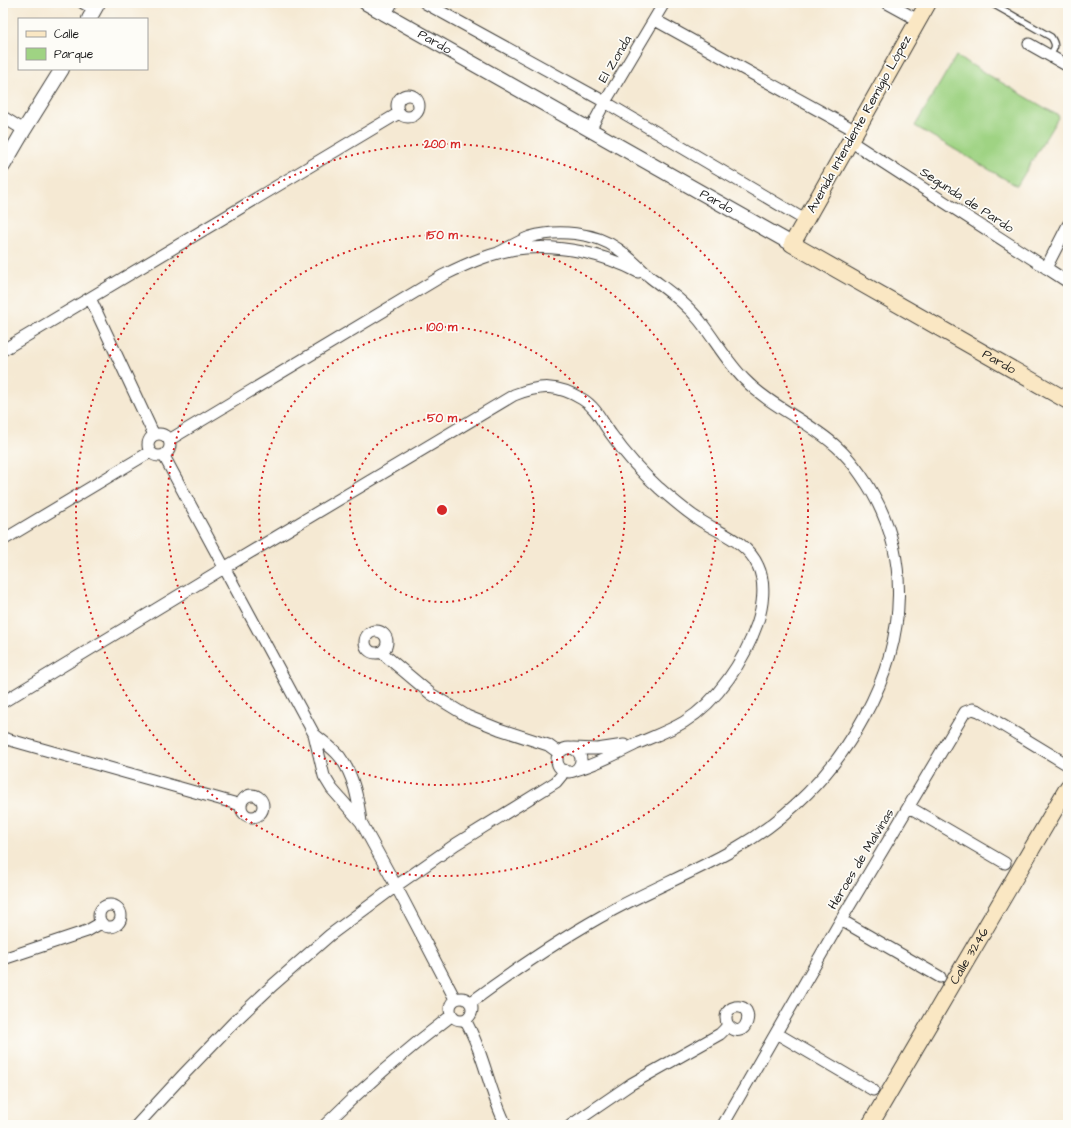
<svg xmlns="http://www.w3.org/2000/svg" width="1071" height="1128" viewBox="0 0 1071 1128" font-family="'Architects Daughter',sans-serif">
<style>
.green{fill:#9fd383;stroke:#5e7850}
.lines{fill:none;stroke-linecap:round;stroke-linejoin:round}
.service-casing{stroke:#3d3b37;stroke-width:8}
.minor-casing{stroke:#3d3b37;stroke-width:13}
.tertiary-casing{stroke:#3d3b37;stroke-width:16}
.secondary-casing{stroke:#3d3b37;stroke-width:18}
.service{stroke:#fff;stroke-width:5.5}
.minor{stroke:#fff;stroke-width:11}
.tertiary{stroke:#fff;stroke-width:14}
.secondary{stroke:#fae7c3;stroke-width:16}
.ring{fill:none;stroke:#d62828;stroke-width:2;stroke-dasharray:2 4}
.labels{text-anchor:middle;dominant-baseline:central;stroke-width:3.5;stroke-linejoin:round;paint-order:stroke}
.street-label{font-size:13px;fill:#1c1c1c;stroke:#fdfcf7}
.centre{fill:#d62828;stroke:#fdfcf7;stroke-width:2}
.ring-label{font-size:12px;text-anchor:middle;font-weight:bold;fill:#d62828;stroke:#fdfcf7;stroke-width:3.5;stroke-linejoin:round;paint-order:stroke}
</style>
<rect width="100%" height="100%" fill="#fdfcf7"/>
<filter id="ink" filterUnits="userSpaceOnUse"><feTurbulence type="fractalNoise" baseFrequency=".025" numOctaves="2"/><feDisplacementMap in="SourceGraphic" scale="8" xChannelSelector="R" yChannelSelector="G"/><feConvolveMatrix kernelMatrix="1 2 1 2 8 2 1 2 1" color-interpolation-filters="sRGB"/></filter>
<filter id="wash" filterUnits="userSpaceOnUse"><feTurbulence type="fractalNoise" baseFrequency=".012" numOctaves="4" result="noise"/><feDisplacementMap in="SourceGraphic" scale="16" xChannelSelector="R" yChannelSelector="G"/><feGaussianBlur stdDeviation="0.9" result="paint"/><feColorMatrix in="noise" values="0 0 0 0 0 0 0 0 0 0 0 0 0 0 0 0 0 1.4 0 .05"/><feComposite in="paint" operator="in"/></filter>
<g filter="url(#wash)">
<rect width="100%" height="100%" fill="#f5e9d3"/>
<!-- green -->
<path class="green" d="M 956,56 L 1059,116 L 1017,186 L 915,126 Z"/>
</g>
<g filter="url(#ink)">
<g class="lines">
<!-- service casing -->
<g class="service-casing">
<path id="service" d="M 991,3 L 1051,37 C 1057,46 1055,48 1049,56"/>
</g>
<!-- minor casing -->
<g class="minor-casing">
<path id="minor" d="M 83,3 L 94,9
M 425,3 L 605,102 L 805,220
M 887,3 L 918,20
M 385,15 L 392,3
M 655,20 L 856,131
M 1029,44 L 1068,66
M397 106a11 11 0 1 1 22 0a11 11 0 1 1-22 0Z
M 3,117 L 24,130
M 590,130 L 605,102 L 664,3
M 850,141 L 1068,282
M 1046,268 L 1068,225
M 90,298 L 154,435
M 3,350 L 399,113
M148 445a11 11 0 1 1 22 0a11 11 0 1 1-22 0Z
M 169,440 L 442,276 C 468,263 497,250 526,248 C 564,245 604,254 638,272
M 164,456 L 314,734 L 324,776 L 332,789 L 361,822 L 396,886 L 455,999
M 3,540 L 150,452
M365 642a11 11 0 1 1 22 0a11 11 0 1 1-22 0Z
M 381,652 L 431,694 L 467,716 L 499,729 L 548,745 L 559,753
M 3,702 L 224,568 L 514,395 C 540,385 557,384 582,399 C 596,407 602,422 611,434 C 625,454 641,472 659,488 C 671,498 684,510 698,519 C 719,533 747,541 758,566 C 766,583 763,606 757,624 C 744,661 718,701 684,722 C 669,731 652,737 636,744 C 616,754 597,764 576,770
M 314,734 C 322,741 333,748 340,757 C 354,776 358,799 361,822
M 3,738 L 241,805
M 573,748 L 597,749 L 624,745
M557 760a12 12 0 1 1 24 0a12 12 0 1 1-24 0Z
M241 806a11 11 0 1 1 22 0a11 11 0 1 1-22 0Z
M 909,807 L 1005,863
M99 916a11 11 0 1 1 22 0a11 11 0 1 1-22 0Z
M 841,920 L 940,977
M 3,959 L 87,931 L 101,923
M450 1009a11 11 0 1 1 22 0a11 11 0 1 1-22 0Z
M 470,1003 C 516,969 563,937 613,910 C 652,889 694,872 733,850 C 788,819 834,773 864,717 C 907,639 914,550 861,475 C 854,465 846,455 837,447 C 809,421 771,407 744,379 C 727,362 715,340 700,321 C 686,303 668,291 650,277 C 639,268 630,257 618,249 C 595,232 557,229 530,237 C 519,241 508,248 498,253
M 465,1020 C 484,1053 489,1091 506,1125
M 776,1033 L 873,1090
M 137,1125 L 184,1074 L 234,1022 L 273,985 L 330,935 L 396,886 L 456,844 L 556,782 L 561,776 L 564,770
M 325,1125 C 365,1085 406,1050 451,1016
M 571,1125 L 631,1084 L 720,1034 L 724,1030 L 728,1025 C 724,1018 726,1009 735,1007 C 758,1003 746,1045 728,1025
M 723,1125 L 841,920 L 965,712 L 973,709 L 979,711 L 1068,765"/>
</g>
<!-- tertiary casing -->
<g class="tertiary-casing">
<g id="tertiary">
<path id="s1" d="M 366,3 L 792,244"/>
<path d="M 89,19 L 98,3"/>
<path d="M 3,166 L 24,130 L 62,69"/>
</g>
</g>
<!-- secondary casing -->
<g class="secondary-casing">
<g id="secondary">
<path id="s2" d="M 928,3 L 792,244 L 1068,401"/>
<path id="s3" d="M 870,1125 L 1068,787"/>
</g>
</g>
<!-- service -->
<use href="#service" class="service"/>
<!-- minor -->
<use href="#minor" class="minor"/>
<!-- tertiary -->
<use href="#tertiary" class="tertiary"/>
<!-- secondary -->
<use href="#secondary" class="secondary"/>
</g>
</g>
<!-- distance rings -->
<g class="ring">
<circle cx="442" cy="510" r="92"/>
<circle cx="442" cy="510" r="183"/>
<circle cx="442" cy="510" r="275"/>
<circle cx="442" cy="510" r="366"/>
</g>
<g class="labels">
<!-- street labels -->
<g class="street-label">
<text stroke="none"><textPath href="#s1" startOffset="79">Pardo</textPath></text>
<text transform="translate(615 59) rotate(-59)">El Zonda</text>
<text transform="translate(859 124) rotate(-61)">Avenida Intendente Remigio López</text>
<text transform="translate(967 200) rotate(33)">Segunda de Pardo</text>
<text stroke="none"><textPath href="#s1" startOffset="403">Pardo</textPath></text>
<text stroke="none"><textPath href="#s2" startOffset="515">Pardo</textPath></text>
<text transform="translate(861 859) rotate(-59)">Héroes de Malvinas</text>
<text stroke="none"><textPath href="#s3" startOffset="196">Calle 3246</textPath></text>
</g>
</g>
<circle cx="442" cy="510" r="6" class="centre"/>
<g class="ring-label">
<text x="442" y="148">200 m</text>
<text x="442" y="239">150 m</text>
<text x="442" y="331">100 m</text>
<text x="442" y="422">50 m</text>
</g>
<!-- margin -->
<rect width="1071" height="1128" fill="none" stroke="#fdfcf7" stroke-width="16"/>
<!-- legend -->
<rect x="18" y="18" width="130" height="52" fill="#fdfcf7" stroke="#a3a29f"/>
<rect x="26" y="31" width="20" height="6" fill="#fae7c3" stroke="#a3a29f"/>
<text x="54" y="38" font-size="12" fill="#1c1c1c">Calle</text>
<rect x="26" y="48" width="20" height="12" fill="#9fd383" stroke="#a3a29f"/>
<text x="54" y="58" font-size="12" fill="#1c1c1c">Parque</text>
</svg>
